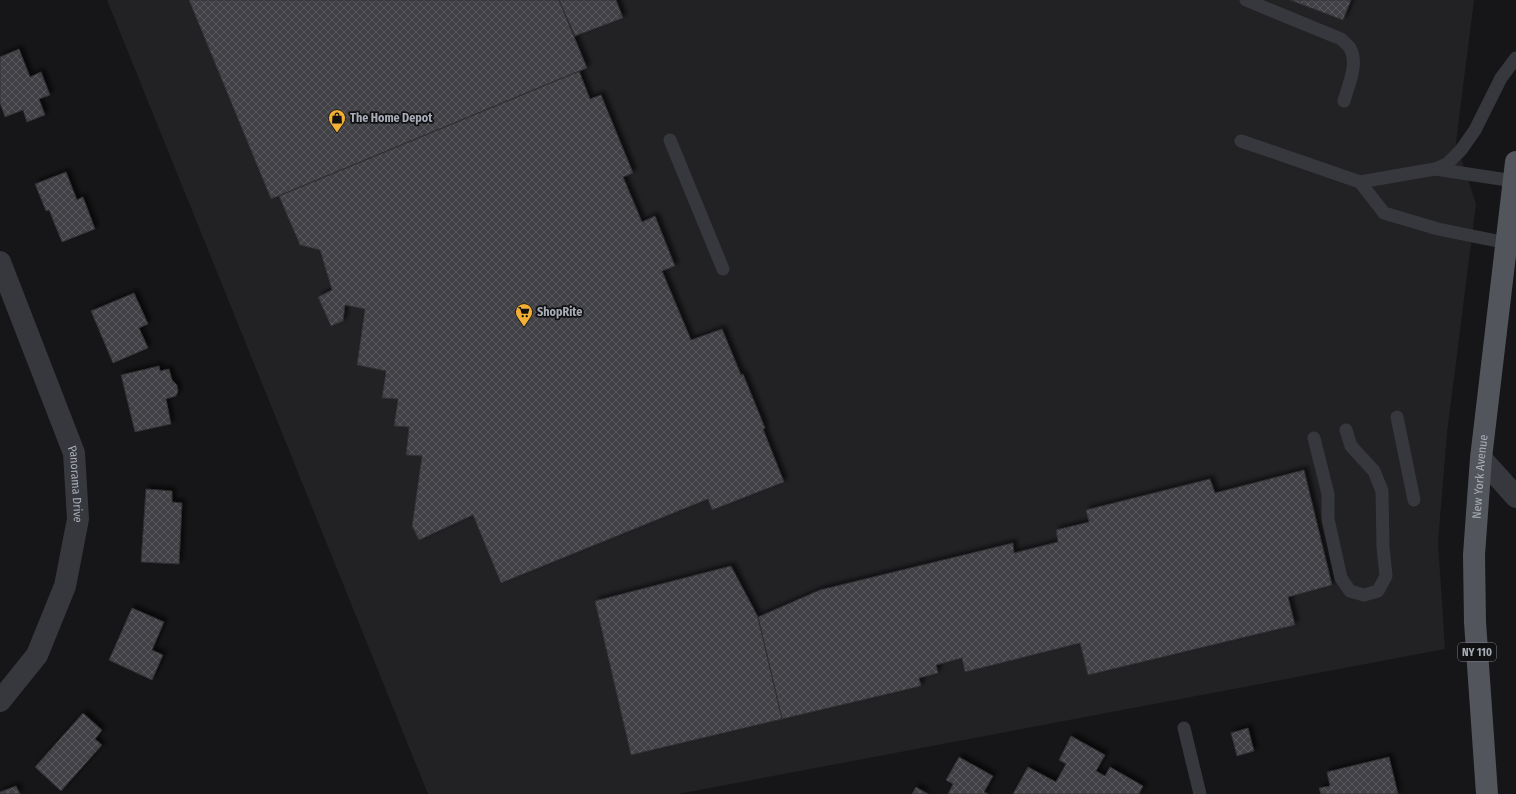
<svg xmlns="http://www.w3.org/2000/svg" width="1516" height="794" viewBox="0 0 1516 794" font-family="'Fira Sans Condensed',sans-serif">
<style>
.built{fill:#222225}
.building{fill:url(#building-cross-hatch);stroke:#303034;filter:url(#shadow)}
.lines{fill:none;stroke-linecap:round;stroke-linejoin:round}
.service{stroke:#37383d;stroke-width:13}
.minor{stroke:#37383d;stroke-width:22}
.primary{stroke:#53555c;stroke-width:22}
.labels{text-anchor:middle;dominant-baseline:central;stroke-width:3.5;stroke-linejoin:round;paint-order:stroke}
.shield{fill:#111113;stroke:#7b7e86;stroke-width:1}
.shield-label{font-size:11px;font-weight:bold;fill:#a8adb8}
.poi-label{font-size:12px;font-weight:bold;fill:#a8adb8;stroke:#111113;text-anchor:start}
.street-label{font-size:12px;fill:#a8adb8;stroke:#111113}
</style>
<defs>
<pattern id="building-cross-hatch" width="8" height="8" patternUnits="userSpaceOnUse"><rect width="8" height="8" fill="#404145"/><path d="M0 0l8 8M0 8l8-8" fill="none" stroke="#595a5e"/></pattern>
<filter id="shadow"><feDropShadow dx="3.5" dy="-3.5" stdDeviation="2" flood-color="#0009"/></filter>
</defs>
<rect width="100%" height="100%" fill="#161618"/>
<!-- built -->
<path class="built" d="M 107,0 L 1474,0 L 1456,143 L 1476,204 L 1447,433 L 1438,542 L 1445,649 L 678,794 L 428,794 Z"/>
<!-- building -->
<path class="building" d="M 189,0 L 559,0 L 587,68 L 271,199 Z
M 559,0 L 616,0 L 623,18 L 575,36 Z
M 1290,0 L 1351,0 L 1343,20 Z
M 19,49 L 30,77 L 41,72 L 50,95 L 39,99 L 45,115 L 27,122 L 23,110 L 5,117 L 0,103 L 0,57 Z
M 579,71 L 590,99 L 601,95 L 633,173 L 623,177 L 642,222 L 655,216 L 675,266 L 662,271 L 691,340 L 722,329 L 741,375 L 743,374 L 765,428 L 763,429 L 784,482 L 712,510 L 708,499 L 501,583 L 473,515 L 419,540 L 412,526 L 422,456 L 406,455 L 409,427 L 394,426 L 398,399 L 382,398 L 386,371 L 357,365 L 365,309 L 345,305 L 343,321 L 331,326 L 318,297 L 332,290 L 320,250 L 300,245 L 279,196 Z
M 66,172 L 77,200 L 83,197 L 95,229 L 62,242 L 49,210 L 46,211 L 35,184 Z
M 134,293 L 148,324 L 139,328 L 148,348 L 113,363 L 91,311 Z
M 159,366 L 160,371 L 169,369 L 172,380 L 177,385 L 178,391 L 176,396 L 166,399 L 171,424 L 135,432 L 121,375 Z
M 1304,470 L 1332,585 L 1288,597 L 1295,625 L 1088,675 L 1080,643 L 965,672 L 962,658 L 936,665 L 938,673 L 919,678 L 921,686 L 782,719 L 758,617 L 820,590 L 1013,543 L 1014,553 L 1058,542 L 1056,530 L 1089,522 L 1086,510 L 1210,479 L 1215,493 Z
M 146,489 L 172,491 L 172,502 L 182,503 L 179,564 L 141,562 Z
M 731,566 L 758,617 L 782,719 L 631,755 L 595,601 Z
M 132,608 L 164,622 L 152,650 L 163,655 L 152,680 L 109,660 Z
M 83,713 L 102,730 L 95,739 L 102,745 L 61,791 L 35,767 Z
M 1248,728 L 1254,751 L 1237,756 L 1231,733 Z
M 1071,736 L 1105,755 L 1096,771 L 1105,776 L 1110,767 L 1143,786 L 1139,794 L 1013,794 L 1028,767 L 1056,782 L 1066,764 L 1059,760 Z
M 959,757 L 993,776 L 984,792 L 988,794 L 948,794 L 953,784 L 946,780 Z
M 1389,757 L 1398,794 L 1321,794 L 1319,788 L 1330,786 L 1327,772 Z
M 16,786 L 20,794 L 0,794 L 0,792 Z
M 916,787 L 928,794 L 912,794 Z"/>
<g class="lines">
<!-- service -->
<path class="service" d="M 1246,0 L 1341,39 C 1344,42 1348,45 1350,48 C 1359,63 1348,86 1344,101
M 670,140 L 723,269
M 1241,141 L 1360,182 L 1435,169 L 1514,181
M 1435,169 L 1447,164 L 1461,150 L 1475,130 L 1501,78 L 1516,58
M 1360,182 L 1384,213 L 1438,229 L 1507,243
M 1397,417 L 1414,500
M 1314,438 L 1328,494 L 1328,519 L 1341,578 L 1350,591 L 1364,595 L 1378,591 L 1386,576 L 1383,547 L 1382,491 L 1374,471 L 1351,446 L 1346,430
M 1184,728 L 1200,794"/>
<!-- minor -->
<g class="minor">
<path id="s1" d="M 0,262 L 74,453 L 78,519 L 65,586 L 37,655 L 0,701"/>
<path d="M 1481,458 L 1516,497"/>
</g>
<!-- primary -->
<path class="primary" id="s2" d="M 1487,794 L 1475,622 L 1474,555 L 1481,458 L 1516,162"/>
</g>
<!-- icons -->
<defs>
<g id="shop-pin" transform="scale(0.9)"><path d="M0 17L-7.5 6A9.5 9.5 0 1 1 7.5 6Z" fill="#f2b134" stroke="#111113"/><path d="M-5-2.5h2.3a2.7 3.5 0 0 1 5.4 0H5L5.5 6h-11ZM-1.5-2.5h3a1.5 2.3 0 0 0-3 0Z" fill="#111"/></g>
<g id="supermarket-pin" transform="scale(0.9)"><path d="M0 17L-7.5 6A9.5 9.5 0 1 1 7.5 6Z" fill="#f2b134" stroke="#111113"/><path d="M-6-5.5h2.5l.6 2H6L4.5 2H-2.5L-4.4-4H-6ZM-1.5 3.2a1.3 1.3 0 1 0 .1 0ZM3 3.2a1.3 1.3 0 1 0 .1 0Z" fill="#111"/></g>
</defs>
<g fill-rule="evenodd">
<use href="#shop-pin" x="337" y="118"/>
<use href="#supermarket-pin" x="524" y="312"/>
</g>
<g class="labels">
<!-- shield labels -->
<rect class="shield" x="1458" y="643" width="38" height="18" rx="3"/>
<g class="shield-label">
<text x="1477" y="652">NY 110</text>
</g>
<!-- poi labels -->
<g class="poi-label">
<text x="350" y="118">The Home Depot</text>
<text x="537" y="312">ShopRite</text>
</g>
<!-- street labels -->
<g class="street-label">
<text stroke="none"><textPath href="#s2" startOffset="318">New York Avenue</textPath></text>
<text stroke="none"><textPath href="#s1" startOffset="236">Panorama Drive</textPath></text>
</g>
</g>
</svg>
